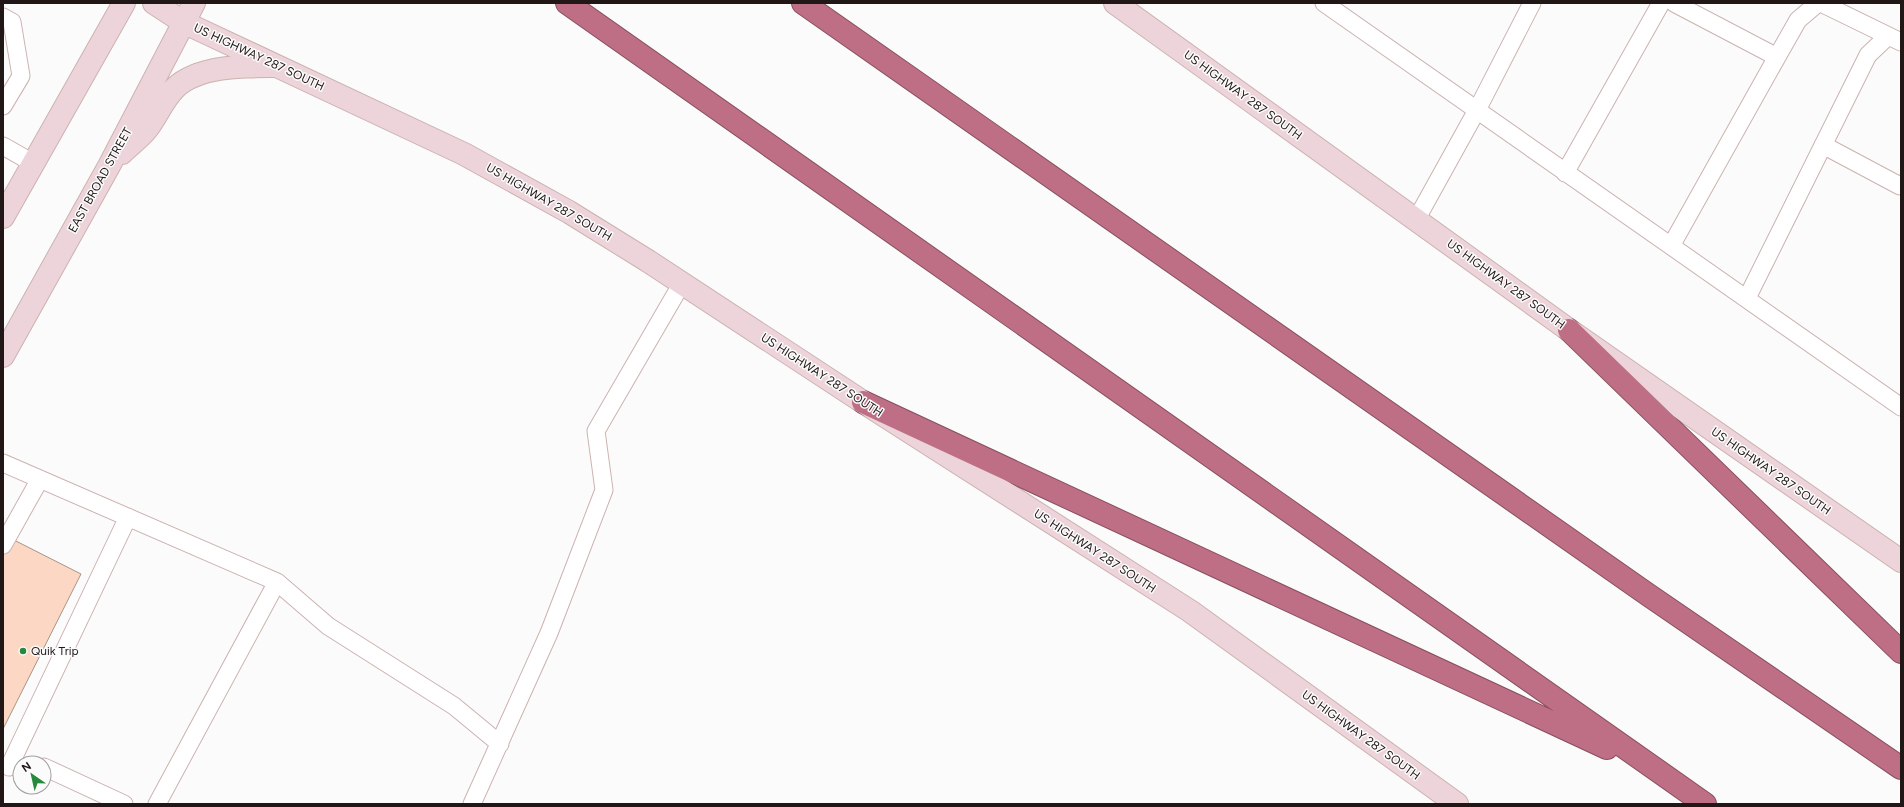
<svg xmlns="http://www.w3.org/2000/svg" width="1904" height="807" viewBox="0 0 1904 807" font-family="Figtree,sans-serif">
<style>
.building{fill:#fcd8c4;stroke:#a89488}
.lines{fill:none;stroke-linecap:round;stroke-linejoin:round}
.lane-casing{stroke:#ccb2af;stroke-width:19}
.secondary-casing{stroke:#ccb2af;stroke-width:24}
.highway-casing{stroke:#87505e;stroke-width:24}
.lane{stroke:#fff;stroke-width:17}
.secondary{stroke:#ecd4da;stroke-width:22}
.highway{stroke:#be6f85;stroke-width:22}
.poi-dot{fill:#28893d;stroke:#fbfbfb;stroke-width:1.5}
.labels{text-anchor:middle;dominant-baseline:central;stroke-width:3;stroke-linejoin:round;paint-order:stroke}
.street-label{font-size:12px;fill:#201716;stroke:#fbfbfb}
.poi-label{font-size:12px;fill:#201716;stroke:#fbfbfb;text-anchor:start}
</style>
<rect width="100%" height="100%" fill="#fbfbfb"/>
<!-- building -->
<path class="building" d="M 10,538 L 81,574 L 3,729 L 3,552 Z"/>
<g class="lines">
<!-- lane casing -->
<g class="lane-casing">
<path id="lane" d="M 1324,3 L 1901,407
M 1821,3 L 1901,42
M 3,17 L 12,22 L 21,76 L 3,106
M 1777,57 L 1798,20 L 1818,3
M 1823,145 L 1900,186 L 1901,184
M 3,146 L 33,163
M 1565,173 L 1661,3
M 1416,220 L 1477,110 L 1532,3
M 1671,246 L 1777,57 L 1674,3
M 1747,298 L 1868,55 L 1888,36
M 3,463 L 277,582 L 328,626 L 454,706 L 500,744
M 3,545 L 40,479
M 9,767 L 128,517
M 44,767 L 124,804
M 157,804 L 277,582
M 472,804 L 549,633 L 604,490 L 596,431 L 682,283"/>
</g>
<!-- secondary casing -->
<g class="secondary-casing">
<path id="secondary" d="M 154,3 L 183,22 L 464,154 L 569,212 L 648,261 L 863,402 L 1190,611 L 1457,804
M 1115,3 L 1569,330 L 1901,561
M 122,153 C 130,145 140,138 147,129 C 157,116 163,100 175,88 C 198,66 242,66 272,66
M 3,217 L 124,3
M 3,356 L 109,166 L 194,3"/>
</g>
<!-- highway casing -->
<g class="highway-casing">
<path id="highway" d="M 567,3 L 1705,804
M 803,3 L 1647,594 L 1901,768
M 1569,330 L 1901,652
M 863,402 L 1607,748"/>
</g>
<!-- lane -->
<use href="#lane" class="lane"/>
<!-- secondary -->
<use href="#secondary" class="secondary"/>
<!-- highway -->
<use href="#highway" class="highway"/>
</g>
<!-- markers -->
<circle class="poi-dot" cx="23" cy="651" r="4"/>
<g class="labels">
<!-- street labels -->
<g class="street-label">
<text transform="translate(259 57) rotate(25)">US HIGHWAY 287 SOUTH</text>
<text transform="translate(1243 95) rotate(36)">US HIGHWAY 287 SOUTH</text>
<text transform="translate(100 180) rotate(-61)">EAST BROAD STREET</text>
<text transform="translate(549 202) rotate(30)">US HIGHWAY 287 SOUTH</text>
<text transform="translate(1506 284) rotate(36)">US HIGHWAY 287 SOUTH</text>
<text transform="translate(822 375) rotate(33)">US HIGHWAY 287 SOUTH</text>
<text transform="translate(1771 471) rotate(35)">US HIGHWAY 287 SOUTH</text>
<text transform="translate(1095 551) rotate(33)">US HIGHWAY 287 SOUTH</text>
<text transform="translate(1361 735) rotate(36)">US HIGHWAY 287 SOUTH</text>
</g>
<!-- poi labels -->
<g class="poi-label">
<text x="31" y="651">Quik Trip</text>
</g>
</g>
<!-- border -->
<rect width="1904" height="807" fill="none" stroke="#201716" stroke-width="8"/>
<!-- north arrow -->
<g transform="translate(32 775) rotate(326)"><circle r="19" fill="#fbfbfb" stroke="#a3a09f"/>
<path d="M0-3L7 15L0 10L-7 15Z" fill="#28893d"/>
<text y="-6" font-size="11" font-weight="bold" text-anchor="middle" fill="#201716">N</text>
</g>
</svg>
